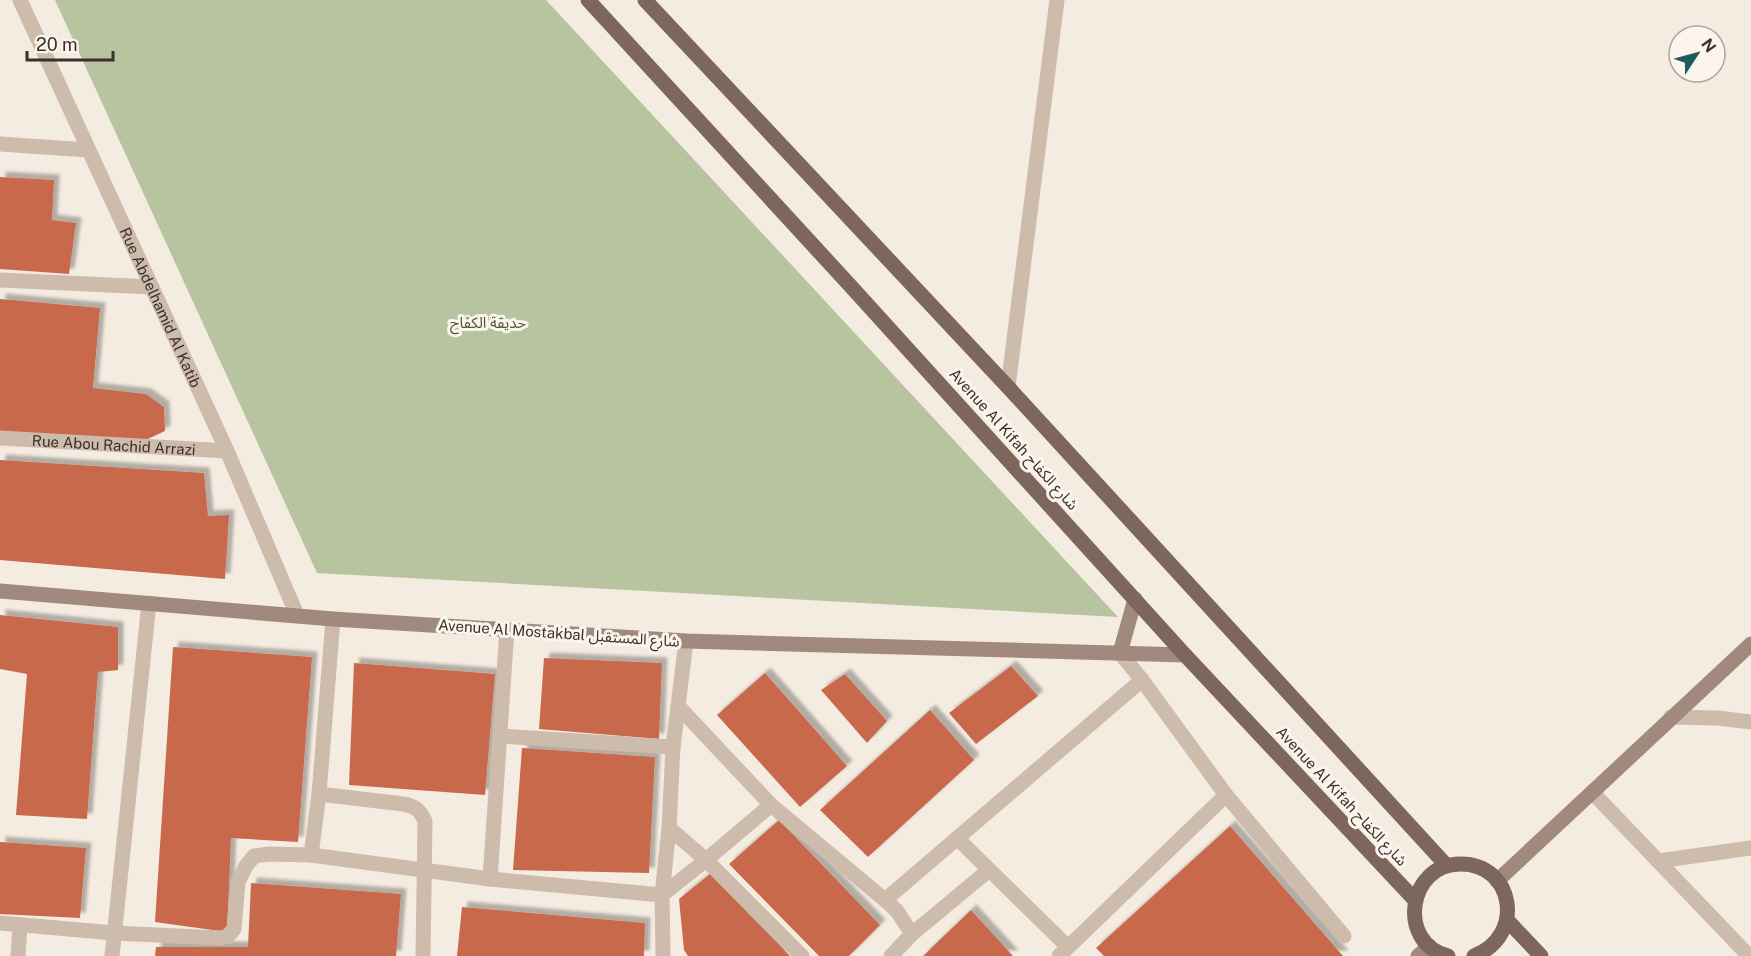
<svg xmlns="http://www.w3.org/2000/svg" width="1751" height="956" viewBox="0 0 1751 956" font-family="'Public Sans','Noto Sans Arabic',sans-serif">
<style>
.green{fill:#b8c4a0}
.building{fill:#c8694b;filter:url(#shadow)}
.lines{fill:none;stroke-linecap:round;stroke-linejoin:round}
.lane{stroke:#cdbbac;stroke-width:15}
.street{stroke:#cdbbac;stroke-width:15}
.secondary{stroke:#a18a7d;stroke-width:15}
.primary{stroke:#7d675c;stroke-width:15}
.labels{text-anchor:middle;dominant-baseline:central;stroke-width:6;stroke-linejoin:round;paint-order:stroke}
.street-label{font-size:15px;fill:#3b302b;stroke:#fbf5ee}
.park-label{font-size:15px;fill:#4a5a2e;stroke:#fbf5ee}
</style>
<defs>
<filter id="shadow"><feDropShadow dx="5.5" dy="-5.5" stdDeviation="1.5" flood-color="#0004"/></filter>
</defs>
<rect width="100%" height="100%" fill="#f4ebe1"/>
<!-- green -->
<path class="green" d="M 55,0 L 546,0 L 1118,617 L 317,573 Z"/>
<!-- building -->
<path class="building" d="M 0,177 L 54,180 L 52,220 L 76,223 L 69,274 L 0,269 Z
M 0,299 L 100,308 L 93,388 L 146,394 L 164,407 L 165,431 L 137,444 L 0,433 Z
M 0,460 L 204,473 L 208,516 L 229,515 L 225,579 L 0,560 Z
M 0,615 L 118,627 L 118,670 L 98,672 L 87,819 L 16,815 L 27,674 L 0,669 Z
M 173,647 L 312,657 L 298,842 L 231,838 L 227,932 L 155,922 Z
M 544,658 L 662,663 L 659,739 L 539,729 Z
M 354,663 L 495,674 L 485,795 L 349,785 Z
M 1011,666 L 1038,696 L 976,744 L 949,713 Z
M 765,673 L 847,766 L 800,807 L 717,715 Z
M 845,674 L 887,721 L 867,743 L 821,690 Z
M 930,710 L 974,760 L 868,857 L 820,810 Z
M 522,748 L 655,757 L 649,873 L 513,870 Z
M 779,820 L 880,925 L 849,956 L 819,956 L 729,864 Z
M 1230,826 L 1343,956 L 1104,956 L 1096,948 Z
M 0,842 L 86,848 L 80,918 L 0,914 Z
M 710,874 L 790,956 L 688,956 L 684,950 L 679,899 Z
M 251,883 L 401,894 L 396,956 L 155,956 L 156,947 L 248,947 Z
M 462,907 L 645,923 L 644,956 L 457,956 Z
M 971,910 L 1013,956 L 923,956 Z"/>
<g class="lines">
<!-- lane -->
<path class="lane" d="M 18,956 L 20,925"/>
<!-- street -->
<g class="street">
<path id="s1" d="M 20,0 L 227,451 L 297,615"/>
<path d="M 0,144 L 88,150"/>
<path d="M 0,280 L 152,287"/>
<path d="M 1008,387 L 1057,0"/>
<path id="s2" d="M 0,438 L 227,451"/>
<path d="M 1120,653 L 1142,680 L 1226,795 L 1344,936"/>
<path d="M 678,706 L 771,805 L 885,900"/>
<path d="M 1671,717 L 1718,718 L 1751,722"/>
<path d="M 501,736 L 673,747"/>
<path d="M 1592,792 L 1749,956"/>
<path d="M 319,794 L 403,804 C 415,806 420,810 425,821 L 423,956"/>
<path d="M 669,828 L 706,860 L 802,956"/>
<path d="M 957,838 L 1068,947"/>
<path d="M 311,855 L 319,794 L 333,619"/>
<path d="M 1658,861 L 1751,848"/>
<path d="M 490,879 L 507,629"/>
<path d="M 0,923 L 114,933 L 221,938 L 228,936 L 234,929 L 238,882 L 246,866 L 254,856 L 269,854 L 311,855 L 490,879 L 662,895 L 706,860 L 771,805"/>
<path d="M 912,934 L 989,870"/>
<path d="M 112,956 L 149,603"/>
<path d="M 663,956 L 662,895 L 669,828 L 673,747 L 686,641"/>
<path d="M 891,956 L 912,934 L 897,911 L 885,900 L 1142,680"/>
<path d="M 1059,956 L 1226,795"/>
</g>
<!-- secondary -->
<path class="secondary" d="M 0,591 L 333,619 L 686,641 L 1185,655
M 1120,653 L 1135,599
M 1497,881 L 1751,644
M 1418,956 L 1429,946"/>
<!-- primary -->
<path class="primary" d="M 588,0 L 856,292 L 1185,655 L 1415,900
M 645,0 L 1008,387 L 1447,866
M 1507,920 L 1541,956
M 1448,956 C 1396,943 1408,863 1461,864 C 1514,864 1526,936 1474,956"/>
</g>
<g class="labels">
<!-- street labels -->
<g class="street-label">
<text stroke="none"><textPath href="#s1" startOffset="338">Rue Abdelhamid Al Katib</textPath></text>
<text transform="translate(1014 439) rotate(48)">Avenue Al Kifah شارع الكفاح</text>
<text stroke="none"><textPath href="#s2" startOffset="114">Rue Abou Rachid Arrazi</textPath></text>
<text transform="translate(559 633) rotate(4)">Avenue Al Mostakbal شارع المستقبل</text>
<text transform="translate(1342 796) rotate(47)">Avenue Al Kifah شارع الكفاح</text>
</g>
<!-- park labels -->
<g class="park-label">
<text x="488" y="322">حديقة الكفاح</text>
</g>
</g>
<!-- north arrow -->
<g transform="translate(1697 54) rotate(54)"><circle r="28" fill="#fbf5ee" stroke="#aea6a0" stroke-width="1.5"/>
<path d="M0-4.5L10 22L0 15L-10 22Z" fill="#1f5a5e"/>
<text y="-9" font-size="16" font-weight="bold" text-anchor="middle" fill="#3b302b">N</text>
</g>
<!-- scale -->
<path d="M27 51v9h86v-9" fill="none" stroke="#3b302b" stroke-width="3"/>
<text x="36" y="51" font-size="18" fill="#3b302b" stroke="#fbf5ee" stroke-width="4.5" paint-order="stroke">20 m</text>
</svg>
